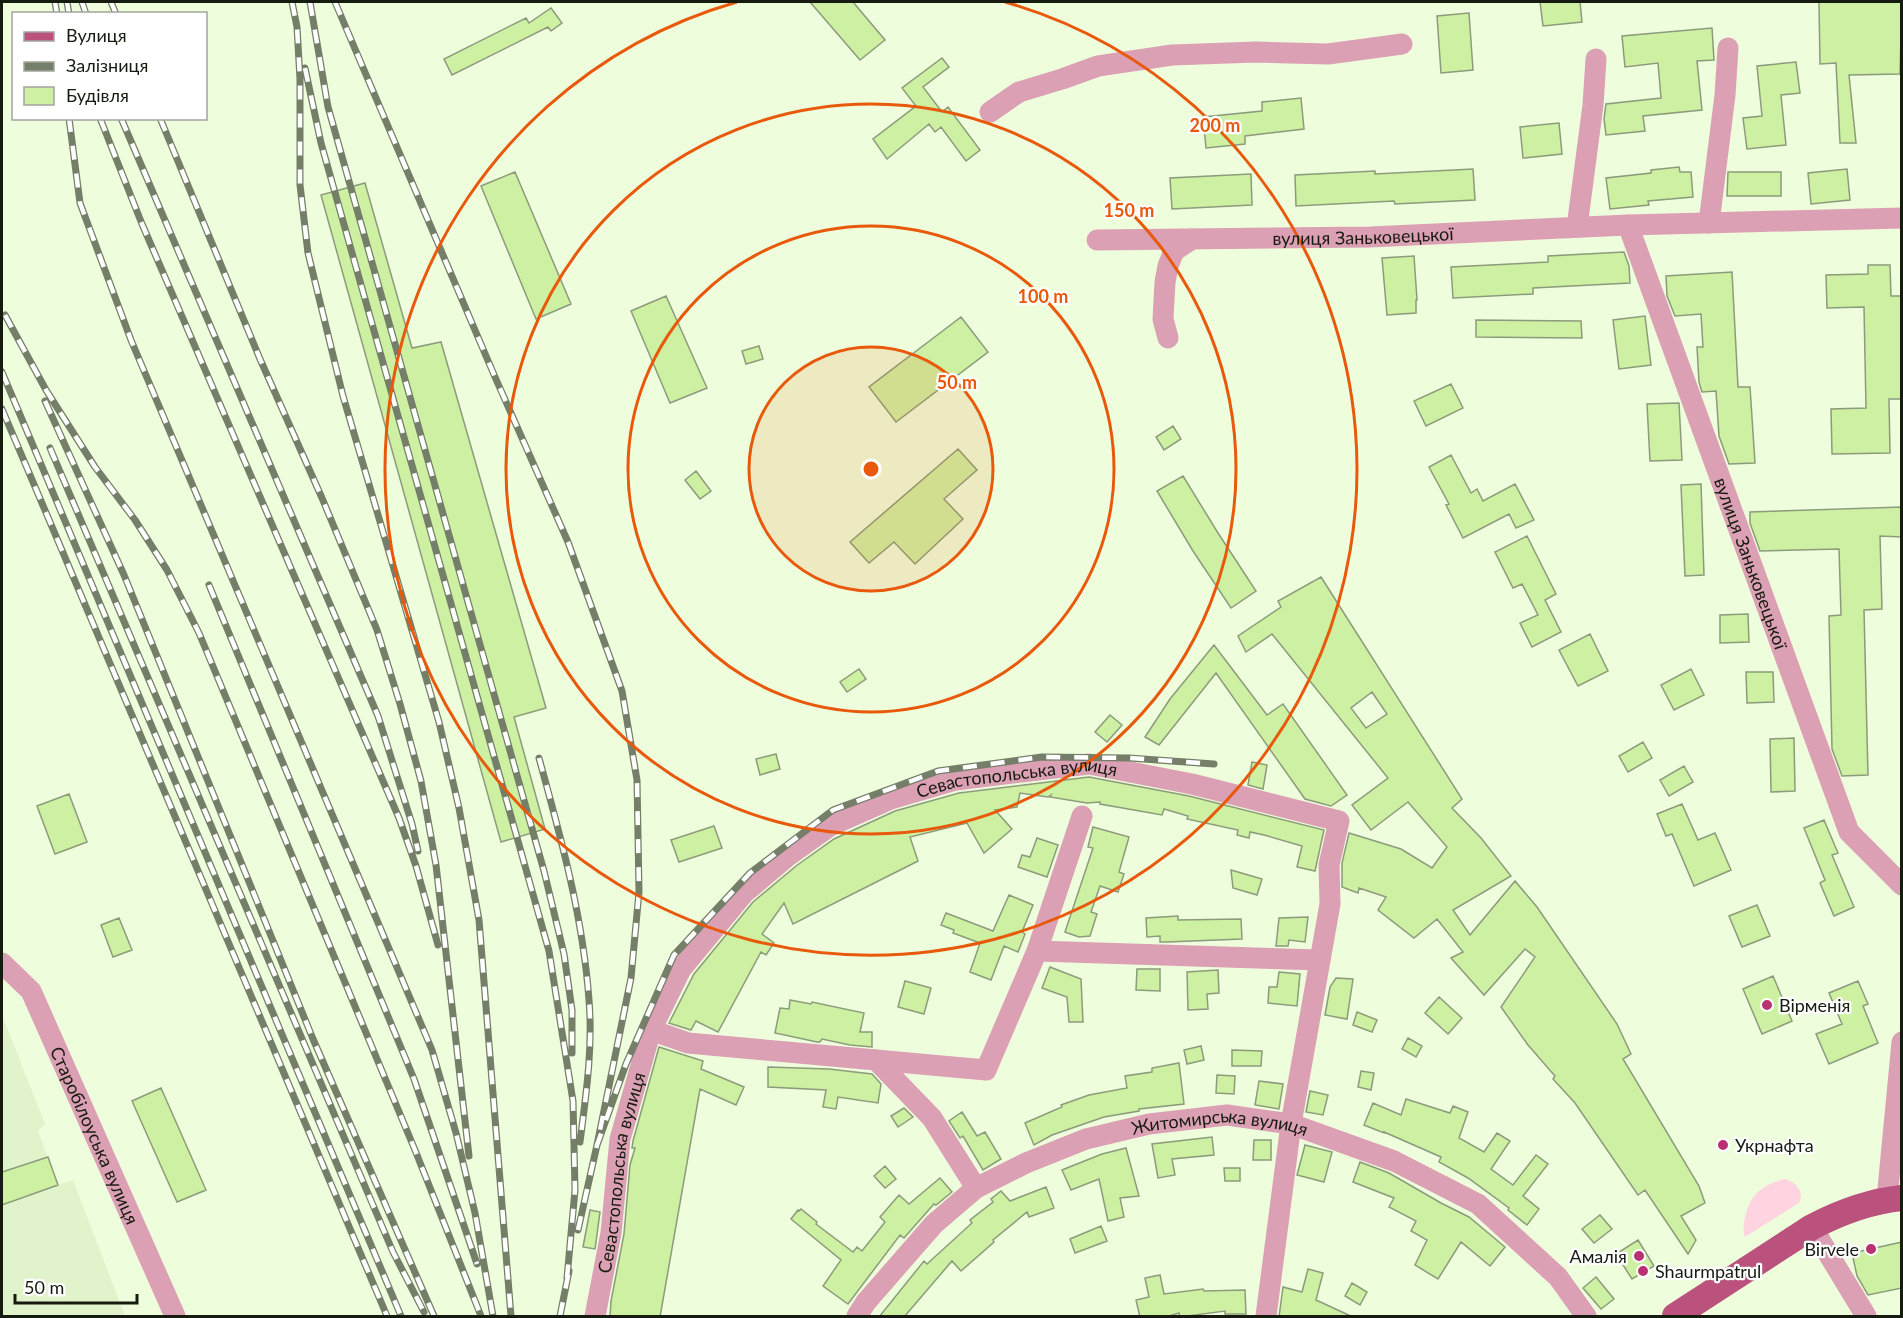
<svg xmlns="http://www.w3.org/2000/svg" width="1903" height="1318" viewBox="0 0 1903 1318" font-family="Lato,sans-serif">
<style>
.built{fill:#e0f3ca}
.green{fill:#fed4e1}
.building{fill:#cef0a2;stroke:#8c9b7b;stroke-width:1.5;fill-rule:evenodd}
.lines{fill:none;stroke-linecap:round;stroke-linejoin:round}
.minor{stroke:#dca0b5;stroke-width:21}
.major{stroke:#bb527d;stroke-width:26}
.rail-casing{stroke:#747e68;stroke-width:7}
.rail{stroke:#fff;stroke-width:4.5;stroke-dasharray:14;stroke-linecap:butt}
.ring{fill:none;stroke:#e8590c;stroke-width:3}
.poi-dot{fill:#b93170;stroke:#fff;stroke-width:2}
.labels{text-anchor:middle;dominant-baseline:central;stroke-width:4.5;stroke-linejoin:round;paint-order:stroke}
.street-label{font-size:18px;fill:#161b0f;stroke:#fff}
.poi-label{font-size:18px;fill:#161b0f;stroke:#fff;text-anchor:start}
.centre{fill:#e8590c;stroke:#fff;stroke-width:3}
.ring-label{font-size:18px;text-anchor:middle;font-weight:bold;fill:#e8590c;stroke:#fff;stroke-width:4.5;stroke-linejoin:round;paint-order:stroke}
</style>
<rect width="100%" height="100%" fill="#eefedc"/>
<!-- built -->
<path class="built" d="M 2,1015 L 45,1124 L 38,1131 L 58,1185 L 73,1180 L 125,1316 L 2,1316 Z"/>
<!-- green -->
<path class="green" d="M 1785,1179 C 1796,1182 1805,1192 1799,1203 L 1745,1237 C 1741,1225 1747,1204 1755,1195 C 1762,1187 1775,1181 1785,1179 Z"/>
<!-- building -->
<path class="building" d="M 810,2 L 853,2 L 885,40 L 860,60 Z
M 1540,2 L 1580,2 L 1582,22 L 1543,26 Z
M 1819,2 L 1902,2 L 1900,74 L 1849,75 L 1856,143 L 1840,143 L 1836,63 L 1820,64 Z
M 551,8 L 562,23 L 551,31 L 548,27 L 452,75 L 444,59 L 526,18 L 529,23 Z
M 1469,13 L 1473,70 L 1441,73 L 1437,16 Z
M 1712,28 L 1714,60 L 1697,61 L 1702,110 L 1643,116 L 1645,131 L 1606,135 L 1604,119 L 1606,104 L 1661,98 L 1658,63 L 1625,67 L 1622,36 Z
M 942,58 L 949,67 L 923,87 L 942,112 L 948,107 L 980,150 L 966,161 L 941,127 L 935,132 L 929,124 L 887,159 L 873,139 L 916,106 L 902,88 Z
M 1796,62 L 1800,93 L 1781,95 L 1786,145 L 1747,149 L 1743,118 L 1762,116 L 1757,66 Z
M 1301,98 L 1304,129 L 1245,136 L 1245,144 L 1206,148 L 1203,117 L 1262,111 L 1262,102 Z
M 1559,123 L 1562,154 L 1523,158 L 1520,127 Z
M 1679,167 L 1680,172 L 1691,172 L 1693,197 L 1648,201 L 1649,205 L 1610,209 L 1606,178 L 1651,173 L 1651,170 Z
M 1473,169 L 1475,200 L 1395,204 L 1394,201 L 1296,206 L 1295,175 L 1375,171 L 1375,174 Z
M 1847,169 L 1850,200 L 1811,204 L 1808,173 Z
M 515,172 L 571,304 L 536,319 L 481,186 Z
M 1728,172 L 1781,172 L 1781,196 L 1727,196 Z
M 1251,174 L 1252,205 L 1172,209 L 1170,178 Z
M 365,183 L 412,348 L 441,342 L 546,708 L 514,717 L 545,829 L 501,842 L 321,195 Z
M 1624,252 L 1629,266 L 1630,283 L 1533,288 L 1533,294 L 1453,298 L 1451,267 L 1548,262 L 1548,256 Z
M 1414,256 L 1417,300 L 1416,300 L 1416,313 L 1387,315 L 1382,258 Z
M 1868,265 L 1890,265 L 1891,296 L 1902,296 L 1902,399 L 1889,399 L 1890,453 L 1832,454 L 1831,409 L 1866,408 L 1864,307 L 1827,308 L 1826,275 L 1868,274 Z
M 1732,272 L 1738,387 L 1750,387 L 1755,463 L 1729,464 L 1719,436 L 1716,391 L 1702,392 L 1699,382 L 1697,347 L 1703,347 L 1701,314 L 1675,316 L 1667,296 L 1666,276 Z
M 666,296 L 707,388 L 670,403 L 631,311 Z
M 1645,316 L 1651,365 L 1619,369 L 1613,320 Z
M 961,317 L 988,352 L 896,422 L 869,387 Z
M 1476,320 L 1581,321 L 1582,338 L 1476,337 Z
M 759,346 L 763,359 L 746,364 L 742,351 Z
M 1451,384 L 1463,408 L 1426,426 L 1414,401 Z
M 1679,403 L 1682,460 L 1650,461 L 1647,404 Z
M 1173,426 L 1181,439 L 1164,450 L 1156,437 Z
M 958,449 L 977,470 L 944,499 L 963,519 L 915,564 L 894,542 L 869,563 L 850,542 Z
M 1451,455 L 1471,493 L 1477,489 L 1483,501 L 1515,484 L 1534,520 L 1516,528 L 1509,514 L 1463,538 L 1446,505 L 1449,504 L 1429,467 Z
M 696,471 L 711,491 L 700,499 L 685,480 Z
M 1183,476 L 1218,533 L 1256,591 L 1231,608 L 1193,551 L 1157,491 Z
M 1701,484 L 1704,575 L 1685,576 L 1681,485 Z
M 1902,507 L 1902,537 L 1880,536 L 1882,609 L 1864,610 L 1868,775 L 1842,776 L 1832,749 L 1829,616 L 1841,615 L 1839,549 L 1760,551 L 1750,523 L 1750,512 Z
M 1527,536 L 1556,594 L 1545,600 L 1561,632 L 1532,647 L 1520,623 L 1538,615 L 1522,584 L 1513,588 L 1495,552 Z
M 1321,577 L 1462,799 L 1452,808 L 1481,838 L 1511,876 L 1453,910 L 1470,935 L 1515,881 L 1537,907 L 1617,1024 L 1631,1054 L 1623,1059 L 1699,1186 L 1705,1203 L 1681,1216 L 1696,1240 L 1688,1254 L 1645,1190 L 1638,1195 L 1575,1103 L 1553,1079 L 1555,1076 L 1528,1045 L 1501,1007 L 1535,957 L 1525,949 L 1484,995 L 1451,958 L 1463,952 L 1437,919 L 1414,938 L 1378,910 L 1386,897 L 1359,888 L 1358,893 L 1342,887 L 1342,863 L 1349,833 L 1401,849 L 1432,868 L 1447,847 L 1408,802 L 1371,830 L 1352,805 L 1388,778 L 1272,634 L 1246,652 L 1238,636 L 1281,607 L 1278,601 ZM 1372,692 L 1387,714 L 1366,728 L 1351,708 Z
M 1748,614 L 1749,642 L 1720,643 L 1720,615 Z
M 1590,634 L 1608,671 L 1578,686 L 1559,650 Z
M 1214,645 L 1267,715 L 1283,704 L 1347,795 L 1331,806 L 1305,799 L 1216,673 L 1159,745 L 1145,737 L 1170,699 Z
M 859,669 L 866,679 L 847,692 L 840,682 Z
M 1691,669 L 1704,695 L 1674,710 L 1661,685 Z
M 1746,672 L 1773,672 L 1774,702 L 1747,703 Z
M 1110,715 L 1122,725 L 1107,742 L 1095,732 Z
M 1794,738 L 1795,791 L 1771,792 L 1770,739 Z
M 1643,742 L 1652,758 L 1628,772 L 1619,756 Z
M 776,754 L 780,769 L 760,775 L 756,759 Z
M 1252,762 L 1267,765 L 1263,789 L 1248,785 Z
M 1684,766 L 1693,782 L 1669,796 L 1660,780 Z
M 1089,777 L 1189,796 L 1324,830 L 1315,871 L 1297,867 L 1302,846 L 1264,835 L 1250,832 L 1249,838 L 1237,835 L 1238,830 L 1187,819 L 1188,816 L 1164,809 L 1162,815 L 1100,804 L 1100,802 L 1087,803 L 1050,797 L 1051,795 L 1048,797 L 1020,793 L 1017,807 L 995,810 L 1012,829 L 984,853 L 967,823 L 910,837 L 918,861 L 793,924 L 784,903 L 762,934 L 774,943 L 766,955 L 761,952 L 718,1032 L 696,1021 L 691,1030 L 669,1023 L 694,974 L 753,902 L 796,866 L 834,839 L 895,811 L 959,793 Z
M 69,794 L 87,842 L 55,854 L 37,806 Z
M 1682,804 L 1698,840 L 1715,833 L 1731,870 L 1694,886 L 1672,834 L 1666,836 L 1657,814 Z
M 1824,820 L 1838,853 L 1832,855 L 1854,907 L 1834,916 L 1820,883 L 1825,880 L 1804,828 Z
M 714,826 L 722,848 L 679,862 L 671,840 Z
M 1093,827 L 1129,837 L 1119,872 L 1124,874 L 1118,892 L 1100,886 L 1091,912 L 1097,914 L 1090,936 L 1079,937 L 1065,932 L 1093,848 L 1088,847 Z
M 1037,838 L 1058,845 L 1047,877 L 1018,867 L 1022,855 L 1030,857 Z
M 1231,870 L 1262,879 L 1257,895 L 1233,888 Z
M 1009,895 L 1033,905 L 1022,932 L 1025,934 L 1018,952 L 1004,946 L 991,980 L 970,972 L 980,943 L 953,933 L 954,930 L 941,925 L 946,913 L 993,931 Z
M 1757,905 L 1770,936 L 1742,947 L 1729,916 Z
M 1178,916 L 1178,920 L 1241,919 L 1242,939 L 1167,942 L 1160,942 L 1160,936 L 1147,937 L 1146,918 Z
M 1308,917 L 1305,942 L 1289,940 L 1288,946 L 1276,946 L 1279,918 Z
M 119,918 L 132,950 L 113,957 L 101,925 Z
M 1050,967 L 1081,979 L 1083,1022 L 1069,1022 L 1067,997 L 1042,988 Z
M 1137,969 L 1160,969 L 1160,991 L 1136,990 Z
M 1218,970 L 1219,993 L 1207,994 L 1208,1009 L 1188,1010 L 1187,972 Z
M 1279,972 L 1300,974 L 1297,1006 L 1268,1003 L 1269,987 L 1277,987 Z
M 1773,976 L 1792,1021 L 1762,1034 L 1743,989 Z
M 1336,978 L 1353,979 L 1347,1019 L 1325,1015 L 1330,987 Z
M 905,981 L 931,988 L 924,1014 L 898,1007 Z
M 1858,981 L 1868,1004 L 1863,1006 L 1878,1043 L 1829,1064 L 1816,1034 L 1842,1024 L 1829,993 Z
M 1439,997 L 1462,1018 L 1448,1034 L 1425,1013 Z
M 790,1000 L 811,1004 L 812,1002 L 864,1013 L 860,1032 L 872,1032 L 872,1047 L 850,1045 L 822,1039 L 820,1042 L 817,1042 L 775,1033 L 780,1008 L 789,1009 Z
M 1357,1012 L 1377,1020 L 1372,1032 L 1353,1025 Z
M 1408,1038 L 1422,1046 L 1416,1057 L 1402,1049 Z
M 1201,1046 L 1204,1060 L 1187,1064 L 1184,1050 Z
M 659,1047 L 703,1061 L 701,1069 L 744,1087 L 736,1105 L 700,1089 L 660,1317 L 610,1317 L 611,1301 L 624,1234 L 630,1165 L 635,1148 L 632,1148 L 633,1141 Z
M 1232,1050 L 1262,1051 L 1261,1066 L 1232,1066 Z
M 1179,1063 L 1184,1104 L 1139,1109 L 1139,1111 L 1104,1117 L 1052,1135 L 1034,1145 L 1025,1123 L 1062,1107 L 1061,1105 L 1089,1095 L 1127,1088 L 1125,1076 L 1152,1072 L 1152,1068 Z
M 768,1067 L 829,1069 L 872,1074 L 881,1084 L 878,1103 L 838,1097 L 836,1109 L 823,1107 L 826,1090 L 768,1087 Z
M 1361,1071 L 1374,1073 L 1371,1090 L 1358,1087 Z
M 1217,1075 L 1235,1076 L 1234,1094 L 1216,1093 Z
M 1259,1081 L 1283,1084 L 1279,1109 L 1255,1105 Z
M 161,1088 L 206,1190 L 177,1202 L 132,1101 Z
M 1310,1091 L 1328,1095 L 1323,1115 L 1306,1112 Z
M 1406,1099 L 1450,1113 L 1453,1106 L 1468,1112 L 1459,1138 L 1484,1152 L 1497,1133 L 1510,1141 L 1491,1169 L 1513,1185 L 1536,1155 L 1548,1164 L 1523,1196 L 1539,1209 L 1527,1225 L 1508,1210 L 1509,1208 L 1468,1178 L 1439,1162 L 1441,1157 L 1384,1132 L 1384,1133 L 1364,1125 L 1373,1103 L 1401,1115 Z
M 904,1108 L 913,1117 L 898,1127 L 891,1116 Z
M 962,1112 L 977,1136 L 985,1132 L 1001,1159 L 983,1170 L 963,1136 L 960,1138 L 949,1121 Z
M 1212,1137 L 1214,1155 L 1172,1159 L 1175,1175 L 1158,1178 L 1152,1144 Z
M 1254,1140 L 1271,1140 L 1271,1160 L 1253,1160 Z
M 1305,1145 L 1332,1152 L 1324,1182 L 1297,1175 Z
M 1126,1148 L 1139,1196 L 1120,1198 L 1124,1217 L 1108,1221 L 1099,1179 L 1071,1190 L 1062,1170 L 1102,1154 Z
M 48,1157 L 58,1185 L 2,1205 L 2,1172 Z
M 1360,1162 L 1389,1173 L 1441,1203 L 1469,1217 L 1505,1247 L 1490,1266 L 1461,1242 L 1438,1279 L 1415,1265 L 1427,1240 L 1411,1231 L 1416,1221 L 1389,1207 L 1394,1198 L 1353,1182 Z
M 885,1166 L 896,1179 L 885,1188 L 874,1176 Z
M 1224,1168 L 1240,1168 L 1240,1181 L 1225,1181 Z
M 940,1178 L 952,1192 L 936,1205 L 934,1204 L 904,1238 L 900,1235 L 848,1304 L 823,1286 L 841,1260 L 791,1219 L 798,1210 L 799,1211 L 801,1209 L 817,1222 L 816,1224 L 853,1252 L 857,1247 L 862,1251 L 885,1222 L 880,1217 L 899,1195 L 909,1204 Z
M 1046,1187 L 1054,1208 L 1029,1217 L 1027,1212 L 993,1240 L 994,1242 L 961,1271 L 952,1261 L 904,1317 L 879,1317 L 924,1261 L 927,1264 L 972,1223 L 970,1220 L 993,1202 L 991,1199 L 1001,1191 L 1010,1201 Z
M 590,1210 L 600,1212 L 595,1249 L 583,1247 Z
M 1600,1215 L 1612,1229 L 1594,1243 L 1582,1229 Z
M 1101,1226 L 1107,1241 L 1075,1253 L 1070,1239 Z
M 1638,1240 L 1654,1266 L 1632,1279 L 1616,1254 Z
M 1902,1242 L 1902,1288 L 1868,1295 L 1857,1276 L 1852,1253 Z
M 1308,1269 L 1323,1273 L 1316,1300 L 1353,1317 L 1279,1317 L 1283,1287 L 1302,1292 Z
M 1160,1275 L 1164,1294 L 1203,1289 L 1204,1291 L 1245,1290 L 1246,1314 L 1225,1314 L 1225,1311 L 1180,1317 L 1179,1313 L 1166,1317 L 1140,1317 L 1136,1300 L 1149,1297 L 1145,1278 Z
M 1596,1277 L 1614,1299 L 1601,1309 L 1583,1288 Z
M 1352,1283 L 1367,1292 L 1360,1305 L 1345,1296 Z"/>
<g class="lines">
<!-- minor -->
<g class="minor">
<path d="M 990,112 L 1019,92 L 1062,79 L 1098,66 L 1172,55 L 1256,52 L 1328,54 L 1402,44"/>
<path d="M 1709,223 L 1725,95 L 1728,48"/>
<path id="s1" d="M 1628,225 L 1849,832 L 1902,885"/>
<path d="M 1577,227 L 1593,105 L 1596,59"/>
<path id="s2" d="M 1097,240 L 1370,237 L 1628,225 L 1902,218"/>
<path d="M 1168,338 L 1163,319 L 1165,282 L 1168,266 L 1174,251 L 1192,239"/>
<path d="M 1082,816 L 1037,951 L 1320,960"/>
<path id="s3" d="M 2,963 L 31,991 L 175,1316"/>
<path id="s4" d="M 651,1030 L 681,969 L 744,893 L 788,856 L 830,826 L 891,799 L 956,780 L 1089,764 L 1192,784 L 1339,821 L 1329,865 L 1330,904 L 1291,1124 L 1266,1316"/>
<path d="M 876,1060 L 986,1070 L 1037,951"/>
<path d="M 1887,1199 L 1902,1042"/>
<path d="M 1812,1227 L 1866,1316"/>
<path id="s5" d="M 595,1316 L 611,1233 L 620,1139 L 651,1030 L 688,1043 L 876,1060 L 932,1118 L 976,1188"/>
<path id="s6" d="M 857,1316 L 866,1302 L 934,1224 L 976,1188 L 1026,1163 L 1086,1139 L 1149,1124 L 1227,1115 L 1291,1124 L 1394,1161 L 1478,1204 L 1558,1277 L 1586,1316"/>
</g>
<!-- major -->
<path class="major" d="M 1675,1316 L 1812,1227 C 1839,1213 1871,1201 1902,1198"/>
<!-- rail casing -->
<g class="rail-casing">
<path id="rail" d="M 55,2 L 57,14
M 67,2 L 69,14
M 82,2 L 86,14
M 111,2 L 116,14
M 292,2 L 297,27 L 300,79 L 300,185 L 308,253 L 343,396 L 439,722 L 459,808 L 479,920 L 511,1316
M 310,2 L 328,107 L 544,871 L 564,954 L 572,1010 L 572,1053
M 335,2 L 495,377 L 568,542 L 622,691 L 637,780 L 639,892 L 631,978 L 597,1145 L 626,1064 L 674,955 L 750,873 L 833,810 L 938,771 L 1042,757 L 1129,758 L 1214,764
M 305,68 L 321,143 L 549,951 L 573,1101 L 575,1190 L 567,1278
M 69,118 L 80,203 L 131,340 L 432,1050 L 456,1133 L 475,1213 L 493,1316
M 100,118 L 142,224 L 399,818 L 416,866 L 438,945
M 121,118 L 378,716 L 412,824 L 418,851
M 160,118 L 260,359 L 322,498 L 377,630 L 400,704 L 421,781 L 436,865 L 469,1156
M 5,315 L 46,390 L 95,467 L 135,520 L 167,570 L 199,633 L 415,1150 L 481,1316
M 2,372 L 401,1316
M 45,401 L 124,575 L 313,1039 L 434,1316
M 2,409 L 387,1316
M 50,448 L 393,1252 L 424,1312
M 209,585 L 414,1079 L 477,1264
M 539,758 C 561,838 583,917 589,1000 C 593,1048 586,1095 580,1142
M 578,1230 L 597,1145
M 560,1316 L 569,1271"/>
</g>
<!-- rail -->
<use href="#rail" class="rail"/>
</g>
<!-- distance rings -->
<circle cx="871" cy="469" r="122" fill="#e8590c" fill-opacity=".12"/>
<g class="ring">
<circle cx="871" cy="469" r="122"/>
<circle cx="871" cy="469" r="243"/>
<circle cx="871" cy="469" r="365"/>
<path d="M1005 2A486 486 0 1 1 737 2"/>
</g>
<!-- markers -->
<g class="poi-dot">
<circle cx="1767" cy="1005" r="6"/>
<circle cx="1723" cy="1145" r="6"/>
<circle cx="1871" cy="1249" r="6"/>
<circle cx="1639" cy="1256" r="6"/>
<circle cx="1643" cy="1271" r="6"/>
</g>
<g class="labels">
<!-- street labels -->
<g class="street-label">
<text stroke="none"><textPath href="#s2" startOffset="266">вулиця Заньковецької</textPath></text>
<text stroke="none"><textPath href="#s1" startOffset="360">вулиця Заньковецької</textPath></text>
<text stroke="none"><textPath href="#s4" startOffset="471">Севастопольська вулиця</textPath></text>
<text stroke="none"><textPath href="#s6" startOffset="432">Житомирська вулиця</textPath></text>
<text stroke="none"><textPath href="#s3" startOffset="198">Старобілоуська вулиця</textPath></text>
<text stroke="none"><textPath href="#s5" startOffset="146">Севастопольська вулиця</textPath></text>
</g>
<!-- poi labels -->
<g class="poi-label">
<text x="1779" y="1005">Вірменія</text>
<text x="1735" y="1145">Укрнафта</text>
<text x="1859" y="1249" text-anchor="end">Birvele</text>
<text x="1627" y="1256" text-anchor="end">Амалія</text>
<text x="1655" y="1271">Shaurmpatrul</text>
</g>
</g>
<circle cx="871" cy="469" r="9" class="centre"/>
<g class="ring-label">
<text x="1215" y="132">200 m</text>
<text x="1129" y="217">150 m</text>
<text x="1043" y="303">100 m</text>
<text x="957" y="389">50 m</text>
</g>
<!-- border -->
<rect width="1903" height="1318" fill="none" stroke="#161b0f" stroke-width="6"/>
<!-- legend -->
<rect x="12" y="12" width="195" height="108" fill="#ffffff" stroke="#a2a49f" stroke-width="1.5"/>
<rect x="24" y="32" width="30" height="9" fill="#bb527d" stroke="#a2a49f" stroke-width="1.5"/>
<text x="66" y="42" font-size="18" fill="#161b0f">Вулиця</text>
<rect x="24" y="62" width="30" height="9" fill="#747e68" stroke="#a2a49f" stroke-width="1.5"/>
<text x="66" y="72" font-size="18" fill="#161b0f">Залізниця</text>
<rect x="24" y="87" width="30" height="18" fill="#cef0a2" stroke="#a2a49f" stroke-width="1.5"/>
<text x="66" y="102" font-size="18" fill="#161b0f">Будівля</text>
<!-- scale -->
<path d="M15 1294v9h122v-9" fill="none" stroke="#161b0f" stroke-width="3"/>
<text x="24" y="1294" font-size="18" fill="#161b0f" stroke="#ffffff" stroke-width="4.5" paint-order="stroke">50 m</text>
</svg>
